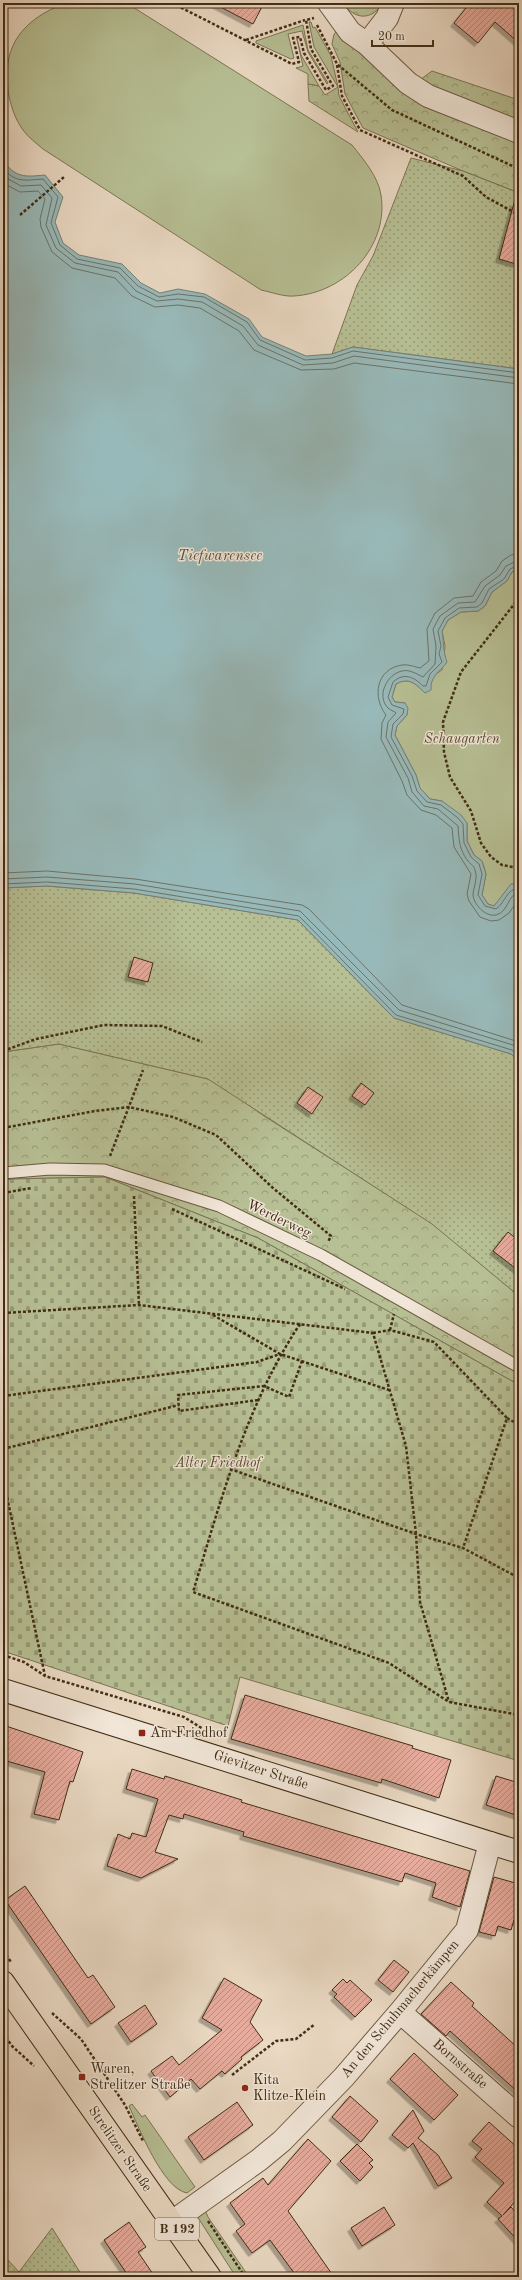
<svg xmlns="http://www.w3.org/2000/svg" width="522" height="2280" viewBox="0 0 522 2280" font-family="'Old Standard TT',serif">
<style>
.green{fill:#b7bf94;stroke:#7c7654}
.forest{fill:url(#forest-crowns);stroke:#7c7654}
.cemetery{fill:url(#cemetery-stones);stroke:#7c7654}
.garden{fill:url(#garden-dots);stroke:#7c7654}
.water{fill:#98b9b9;stroke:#758177}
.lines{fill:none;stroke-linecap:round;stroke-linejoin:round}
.shore{stroke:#6c7367;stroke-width:1}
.building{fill:url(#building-hatch);stroke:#412d15;filter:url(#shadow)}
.lane-casing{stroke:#6b5840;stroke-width:13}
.street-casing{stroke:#6b5840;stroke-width:24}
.secondary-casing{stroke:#412d15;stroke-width:24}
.primary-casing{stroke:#412d15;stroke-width:24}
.path{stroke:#412d15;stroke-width:2.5;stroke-dasharray:3 2;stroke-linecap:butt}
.lane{stroke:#f1e6d8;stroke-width:11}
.street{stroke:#f1e6d8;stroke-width:22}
.secondary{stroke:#f1e6d8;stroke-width:22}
.primary{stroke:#ead9c3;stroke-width:22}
.poi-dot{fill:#8f2418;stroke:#f1e6d8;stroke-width:1.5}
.labels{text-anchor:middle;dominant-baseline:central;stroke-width:3;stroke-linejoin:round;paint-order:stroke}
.shield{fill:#f1e6d8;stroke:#766450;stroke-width:1}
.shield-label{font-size:13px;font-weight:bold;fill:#412d15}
.park-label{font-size:14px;font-style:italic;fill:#594a2e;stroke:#f1e6d8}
.street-label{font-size:14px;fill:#412d15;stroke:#f1e6d8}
.poi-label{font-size:14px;fill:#412d15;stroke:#f1e6d8;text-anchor:start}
.water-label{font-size:15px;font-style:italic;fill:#57503e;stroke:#f1e6d8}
</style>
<defs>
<pattern id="forest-crowns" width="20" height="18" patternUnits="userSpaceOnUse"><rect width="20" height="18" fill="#b7bf94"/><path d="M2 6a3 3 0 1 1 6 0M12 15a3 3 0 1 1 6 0" fill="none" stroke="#969c78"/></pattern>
<pattern id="cemetery-stones" width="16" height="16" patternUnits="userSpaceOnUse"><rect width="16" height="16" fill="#b7bf94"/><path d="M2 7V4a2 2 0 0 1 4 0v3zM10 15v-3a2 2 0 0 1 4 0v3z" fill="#969c78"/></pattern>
<pattern id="garden-dots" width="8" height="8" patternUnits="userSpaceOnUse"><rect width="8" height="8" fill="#b7bf94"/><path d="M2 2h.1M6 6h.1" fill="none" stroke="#969c78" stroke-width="1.8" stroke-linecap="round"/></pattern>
<pattern id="building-hatch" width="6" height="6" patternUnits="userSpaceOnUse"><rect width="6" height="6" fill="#e7ac9e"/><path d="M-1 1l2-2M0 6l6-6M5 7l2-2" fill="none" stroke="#bd8c80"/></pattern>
<filter id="shadow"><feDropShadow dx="-3.5" dy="3.5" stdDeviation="0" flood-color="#0004"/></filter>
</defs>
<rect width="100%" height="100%" fill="#ead9c3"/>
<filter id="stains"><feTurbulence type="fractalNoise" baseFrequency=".005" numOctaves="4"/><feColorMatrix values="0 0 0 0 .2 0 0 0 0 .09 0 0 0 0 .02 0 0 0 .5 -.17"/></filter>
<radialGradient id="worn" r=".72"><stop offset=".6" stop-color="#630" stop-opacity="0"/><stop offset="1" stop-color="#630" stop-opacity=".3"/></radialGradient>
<!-- green -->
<path class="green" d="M 67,3 L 128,4 L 352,145 C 363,159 378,176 381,195 C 389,246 345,293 294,296 C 284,297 271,292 261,290 L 43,149 C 36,143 28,137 23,130 C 8,110 2,72 12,48 C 21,25 45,10 67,3 Z
M 309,22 L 311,22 L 313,28 L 315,27 L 331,56 L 338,87 L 314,47 Z
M 303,25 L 308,50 L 328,83 L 327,84 L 308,52 L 302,31 L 288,34 L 294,58 L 291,59 L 256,43 L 256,41 Z
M 297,39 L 301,55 L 319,86 L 308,84 L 308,74 L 296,68 L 303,66 Z
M 519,568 L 519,883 L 511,885 L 494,906 L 488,904 L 482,895 L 486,874 L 482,861 L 474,855 L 467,841 L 467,823 L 442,801 L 430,799 L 420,788 L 416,775 L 395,735 L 397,726 L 407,715 L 405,703 L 395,702 L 392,697 L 396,684 C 409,677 415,683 425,693 L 433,676 L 442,670 L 445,646 L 442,631 L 448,620 L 461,612 L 478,611 L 485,606 L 492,592 L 507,581 L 512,572 Z
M 132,2104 L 142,2117 L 145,2115 L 195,2187 L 187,2193 C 163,2189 139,2128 129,2106 Z
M 205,2210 L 208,2217 L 249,2277 L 236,2277 L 197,2216 Z"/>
<!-- forest -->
<path class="forest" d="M 344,3 L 382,3 C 373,21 353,20 344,3 Z
M 338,30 L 405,91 L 432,71 L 519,100 L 519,193 L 463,171 L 363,128 L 345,94 L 340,62 L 332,44 L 334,34 Z
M 308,84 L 319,86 L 325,95 L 338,87 L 339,96 L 358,132 L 309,101 Z
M 59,1044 L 208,1079 L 222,1086 L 264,1116 L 433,1224 L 519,1296 L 519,1385 L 258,1238 L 105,1177 L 11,1179 L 3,1181 L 3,1052 Z"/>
<!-- cemetery -->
<path class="cemetery" d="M 105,1177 L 258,1238 L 519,1385 L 519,1761 L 240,1677 L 228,1726 L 3,1651 L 3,1181 L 11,1179 Z"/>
<!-- garden -->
<path class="garden" d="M 411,158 L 463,171 L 519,193 L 519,369 L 353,347 L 332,354 L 357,285 L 373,256 Z
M 46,886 L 134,893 L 298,920 L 394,1018 L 511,1054 L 519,1061 L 519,1296 L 432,1224 L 208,1079 L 59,1044 L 3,1052 L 3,888 Z
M 52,2228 L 83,2277 L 3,2277 L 3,2264 L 8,2260 L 19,2272 Z"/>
<!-- water -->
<path class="water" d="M 3,160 C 15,178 25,177 45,175 L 63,197 L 55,222 L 63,243 L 79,255 L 122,264 L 141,283 L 160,293 L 178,289 L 205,294 L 249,319 L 262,337 L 306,356 L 332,354 L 353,347 L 519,369 L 519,568 L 512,572 L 507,581 L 492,592 L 485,606 L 478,611 L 461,612 L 448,620 L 442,631 C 444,642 443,652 447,662 C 440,672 430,676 431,690 L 425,693 C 415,683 409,677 396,684 L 392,697 L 395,702 L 405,703 L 408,708 L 407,715 L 397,726 L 395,735 L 416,775 L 420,788 L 430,799 L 442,801 L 461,815 L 467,823 L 467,841 L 474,855 L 482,861 L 486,874 L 482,895 L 488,904 L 494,906 L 511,884 L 519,883 L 519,1061 L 511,1054 L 394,1018 L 298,920 L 134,893 L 47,886 L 3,888 Z"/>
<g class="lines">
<!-- shore -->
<path class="shore" d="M 3,167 C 14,184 27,180 43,179 L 58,197 L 51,223 L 60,245 L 77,259 L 120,268 L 138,286 L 159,297 L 178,294 L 204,297 L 247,322 L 260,340 L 305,360 L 332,358 L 353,351 L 519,373
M 3,176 L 21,186 L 41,185 L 52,198 L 46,225 L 56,248 L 75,263 L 118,272 L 136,291 L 157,301 L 178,299 L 202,302 L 243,326 L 258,345 L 303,365 L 333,363 L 354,356 L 519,378
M 3,183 L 20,192 L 38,191 L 45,199 L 40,219 L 41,227 L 52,252 L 72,268 L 115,278 L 132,296 L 155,307 L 178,305 L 200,308 L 239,331 L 254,350 L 301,370 L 334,369 L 354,363 L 519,384
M 519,554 L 511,555 L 502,561 L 496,571 L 481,582 L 473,596 L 454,598 L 435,613 L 427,629 L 429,661 L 420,668 C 415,667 408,664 402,665 C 376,669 372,697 386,715 L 382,723 L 381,739 L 402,781 L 407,795 L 421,810 L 436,815 L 452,828 L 454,847 L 471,874 L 467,894 L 469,901 L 480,917 L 491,921 L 499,920 L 509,913 L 519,899
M 519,560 L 506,566 L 500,575 L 485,586 L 475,602 L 458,603 L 440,616 L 433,629 L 436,646 L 435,664 L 423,677 C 417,674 409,669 402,671 C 387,674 376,696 388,708 C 390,710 394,711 396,713 L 388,722 L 386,737 L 408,778 L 412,792 L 424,806 L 438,809 L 458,826 C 459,839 459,850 468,861 C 470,864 474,865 475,870 C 478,878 474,886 473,894 C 473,904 485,917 496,915 C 509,912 507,894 519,893
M 519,565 L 510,569 L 504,579 L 489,589 L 482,603 L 477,607 L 459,608 L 445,618 L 438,631 L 441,646 L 439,654 L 442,662 L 430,674 L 426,686 L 423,686 C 414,677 404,672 393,682 L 388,697 L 392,705 L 404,709 L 403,714 L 393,724 L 391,737 L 412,776 L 417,791 L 427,802 L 441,805 L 458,818 L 463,824 L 464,843 L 471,857 L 479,864 L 482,874 L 478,895 L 485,906 L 496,909 C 506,902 506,889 519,888
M 3,873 L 47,871 L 135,879 L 302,905 L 309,909 L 402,1005 L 519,1042
M 3,879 L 47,877 L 135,884 L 300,911 L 399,1010 L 513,1045 L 519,1049
M 3,884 L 47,882 L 134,889 L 299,916 L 396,1015 L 512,1050 L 519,1056"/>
</g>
<!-- building -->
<path class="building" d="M 213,3 L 264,3 L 253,24 Z
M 470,3 L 519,3 L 519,43 L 495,22 L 478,43 L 454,23 Z
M 514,203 L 519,204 L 519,252 L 516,264 L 499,259 Z
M 134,957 L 153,963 L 148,982 L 128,977 Z
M 361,1083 L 374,1093 L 365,1105 L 352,1096 Z
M 308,1087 L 323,1097 L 312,1114 L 297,1103 Z
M 508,1232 L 519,1241 L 519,1271 L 493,1251 Z
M 245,1695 L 413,1746 L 412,1748 L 451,1760 L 439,1798 L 382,1779 L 381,1783 L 231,1739 Z
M 3,1725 L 83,1752 L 73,1782 L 70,1781 L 59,1820 L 34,1814 L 45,1772 L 3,1760 Z
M 132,1769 L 164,1779 L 165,1776 L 242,1800 L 241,1802 L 470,1871 L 460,1907 L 432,1897 L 436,1883 L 405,1873 L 402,1882 L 243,1836 L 244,1832 L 184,1814 L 183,1819 L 169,1815 L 155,1852 L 178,1859 L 141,1878 L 107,1866 L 118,1834 L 130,1839 L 132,1833 L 146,1837 L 158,1799 L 126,1789 Z
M 496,1776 L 519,1783 L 519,1816 L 486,1805 Z
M 494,1877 L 519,1884 L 519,1922 L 514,1920 L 511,1930 L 498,1926 L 495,1936 L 479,1932 Z
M 25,1886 L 88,1978 L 93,1975 L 115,2007 L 91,2024 L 5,1900 Z
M 394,1960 L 409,1972 L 393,1992 L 378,1980 Z
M 224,1978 L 262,2000 L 250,2022 L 263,2040 L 241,2057 L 242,2059 L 225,2074 L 222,2071 L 200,2089 L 191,2079 L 170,2097 L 151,2071 L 172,2056 L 179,2065 L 222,2030 L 202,2018 Z
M 343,1979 L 347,1983 L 350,1980 L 372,2000 L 355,2017 L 334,1997 L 337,1994 L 332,1990 Z
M 451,1982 L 474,2003 L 472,2006 L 519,2049 L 519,2093 L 450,2031 L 446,2036 L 421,2014 Z
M 145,2005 L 157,2024 L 131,2042 L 118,2023 Z
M 414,2053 L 458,2095 L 434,2120 L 390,2079 Z
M 350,2096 L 378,2121 L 361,2142 L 332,2117 Z
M 237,2102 L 253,2125 L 204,2160 L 188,2137 Z
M 413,2110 L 424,2131 L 418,2138 L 438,2155 L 452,2178 L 438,2186 L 413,2143 L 408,2148 L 392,2135 Z
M 489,2122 L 519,2149 L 519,2197 L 503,2215 L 511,2207 L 519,2216 L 519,2242 L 498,2219 L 502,2216 L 487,2202 L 504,2183 L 475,2157 L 482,2149 L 472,2141 Z
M 308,2139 L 331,2161 L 288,2211 L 334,2277 L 297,2277 L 270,2240 L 252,2253 L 236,2231 L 245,2224 L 230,2203 L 263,2178 L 268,2185 Z
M 357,2144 L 373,2160 L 369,2163 L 373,2167 L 360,2181 L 340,2161 Z
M 384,2207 L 395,2225 L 362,2246 L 351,2228 Z
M 129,2222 L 146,2247 L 138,2252 L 155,2277 L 129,2277 L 104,2240 Z"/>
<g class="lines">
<!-- lane casing -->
<g class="lane-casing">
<path id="lane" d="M 3,1173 L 50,1169 L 104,1170 L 219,1206 L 321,1255 L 519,1367"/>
</g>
<!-- street casing -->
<g class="street-casing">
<path id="street" d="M 329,3 L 350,32 L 367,44 L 408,83 L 428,96 L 519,132
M 367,44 L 387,18 L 393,3
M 400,2012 L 519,2117
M 172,2222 L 259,2160 L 282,2141 L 344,2077 L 400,2012 L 467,1930 L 490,1843"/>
</g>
<!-- secondary casing -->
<g class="secondary-casing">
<path id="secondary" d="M 3,1690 L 519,1852"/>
</g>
<!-- primary casing -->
<g class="primary-casing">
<path id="primary" d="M 3,1982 L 210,2277"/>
</g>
<!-- path -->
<path class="path" d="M 172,3 L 292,64 L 299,62 L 293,38 L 300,37 L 304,53 L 326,90 L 333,86 L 311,49 L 306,20 L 314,18
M 317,25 L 337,64 L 392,110 L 519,169
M 246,40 L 305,20
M 337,65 L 342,96 L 360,130 L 463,176 L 486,197 L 519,215
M 20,215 L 64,177
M 519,598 L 461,672 L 443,722 L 444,752 L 450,777 L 471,811 L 481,843 L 491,857 L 502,865 L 513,867 L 519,866
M 3,1051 L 36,1039 L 104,1025 L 162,1026 L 202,1042
M 3,1128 L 95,1111 L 129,1107 L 173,1117 L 216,1135 L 273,1188 L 331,1236 L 328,1242
M 110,1156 L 143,1070
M 3,1193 L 32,1188
M 134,1196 L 139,1305
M 172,1209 L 345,1289
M 3,1313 L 139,1305 L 373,1333 L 406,1446 L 416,1534 L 420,1602 L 449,1702
M 213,1315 L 280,1354 L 389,1390
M 300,1324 C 246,1405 221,1500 193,1592 L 389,1663 L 449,1702 L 519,1715
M 390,1330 L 394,1314
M 373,1333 L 390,1330 L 434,1342 L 507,1418 L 463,1548
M 3,1396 L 257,1362 L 280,1354
M 258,1400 L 179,1411 L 178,1395 L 264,1386 L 289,1397 L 302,1361
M 507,1418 L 519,1425
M 3,1449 L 179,1405
M 230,1469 L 416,1534 L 463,1548 L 519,1578
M 3,1478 L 45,1676
M 3,1655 L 24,1662 L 45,1676 L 184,1717 L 203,1729
M 3,1951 L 11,1962
M 52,2013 L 81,2039 L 125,2105 L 143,2141
M 3,2033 L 12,2046 L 34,2066
M 232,2075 L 276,2041 L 296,2039 L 315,2024
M 208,2221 L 245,2277"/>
<!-- lane -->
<use href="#lane" class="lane"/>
<!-- street -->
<use href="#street" class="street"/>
<!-- secondary -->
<use href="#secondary" class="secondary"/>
<!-- primary -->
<use href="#primary" class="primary"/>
</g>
<!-- markers -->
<g class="poi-dot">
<rect x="138" y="1729" width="8" height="8" rx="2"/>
<rect x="78" y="2073" width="8" height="8" rx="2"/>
<circle cx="245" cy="2088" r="4"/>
</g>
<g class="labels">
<!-- shield labels -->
<rect class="shield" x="155" y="2218" width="44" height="22" rx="3"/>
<g class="shield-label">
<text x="177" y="2229">B 192</text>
</g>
<!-- park labels -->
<g class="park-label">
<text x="462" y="739">Schaugarten</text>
<text x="218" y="1463">Alter Friedhof</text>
</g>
<!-- street labels -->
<g class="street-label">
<text transform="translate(279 1219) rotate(26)">Werderweg</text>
<text transform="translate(261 1770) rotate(18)">Gievitzer Straße</text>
<text transform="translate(400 2009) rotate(-50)">An den Schuhmacherkämpen</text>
<text transform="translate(460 2064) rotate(41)">Bornstraße</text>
<text transform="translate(120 2149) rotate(55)">Strelitzer Straße</text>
</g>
<!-- poi labels -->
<g class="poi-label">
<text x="150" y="1733">Am Friedhof</text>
<text x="90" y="2069">Waren,<tspan x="90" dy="16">Strelitzer Straße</tspan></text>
<text x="253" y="2080">Kita<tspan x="253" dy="16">Klitze-Klein</tspan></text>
</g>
<!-- water labels -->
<g class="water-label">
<text x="220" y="556">Tiefwarensee</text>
</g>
</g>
<!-- margin -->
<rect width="522" height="2280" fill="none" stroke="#ead9c3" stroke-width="16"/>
<rect x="4" y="4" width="514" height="2272" fill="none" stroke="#412d15" stroke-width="2"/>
<rect x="8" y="8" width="506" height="2264" fill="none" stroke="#412d15"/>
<!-- scale -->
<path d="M372 40v6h61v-6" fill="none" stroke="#412d15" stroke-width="2"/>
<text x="378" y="40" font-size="12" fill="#412d15" stroke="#f1e6d8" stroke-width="3" paint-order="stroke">20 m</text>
<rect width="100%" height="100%" filter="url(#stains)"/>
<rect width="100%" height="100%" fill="url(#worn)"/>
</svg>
